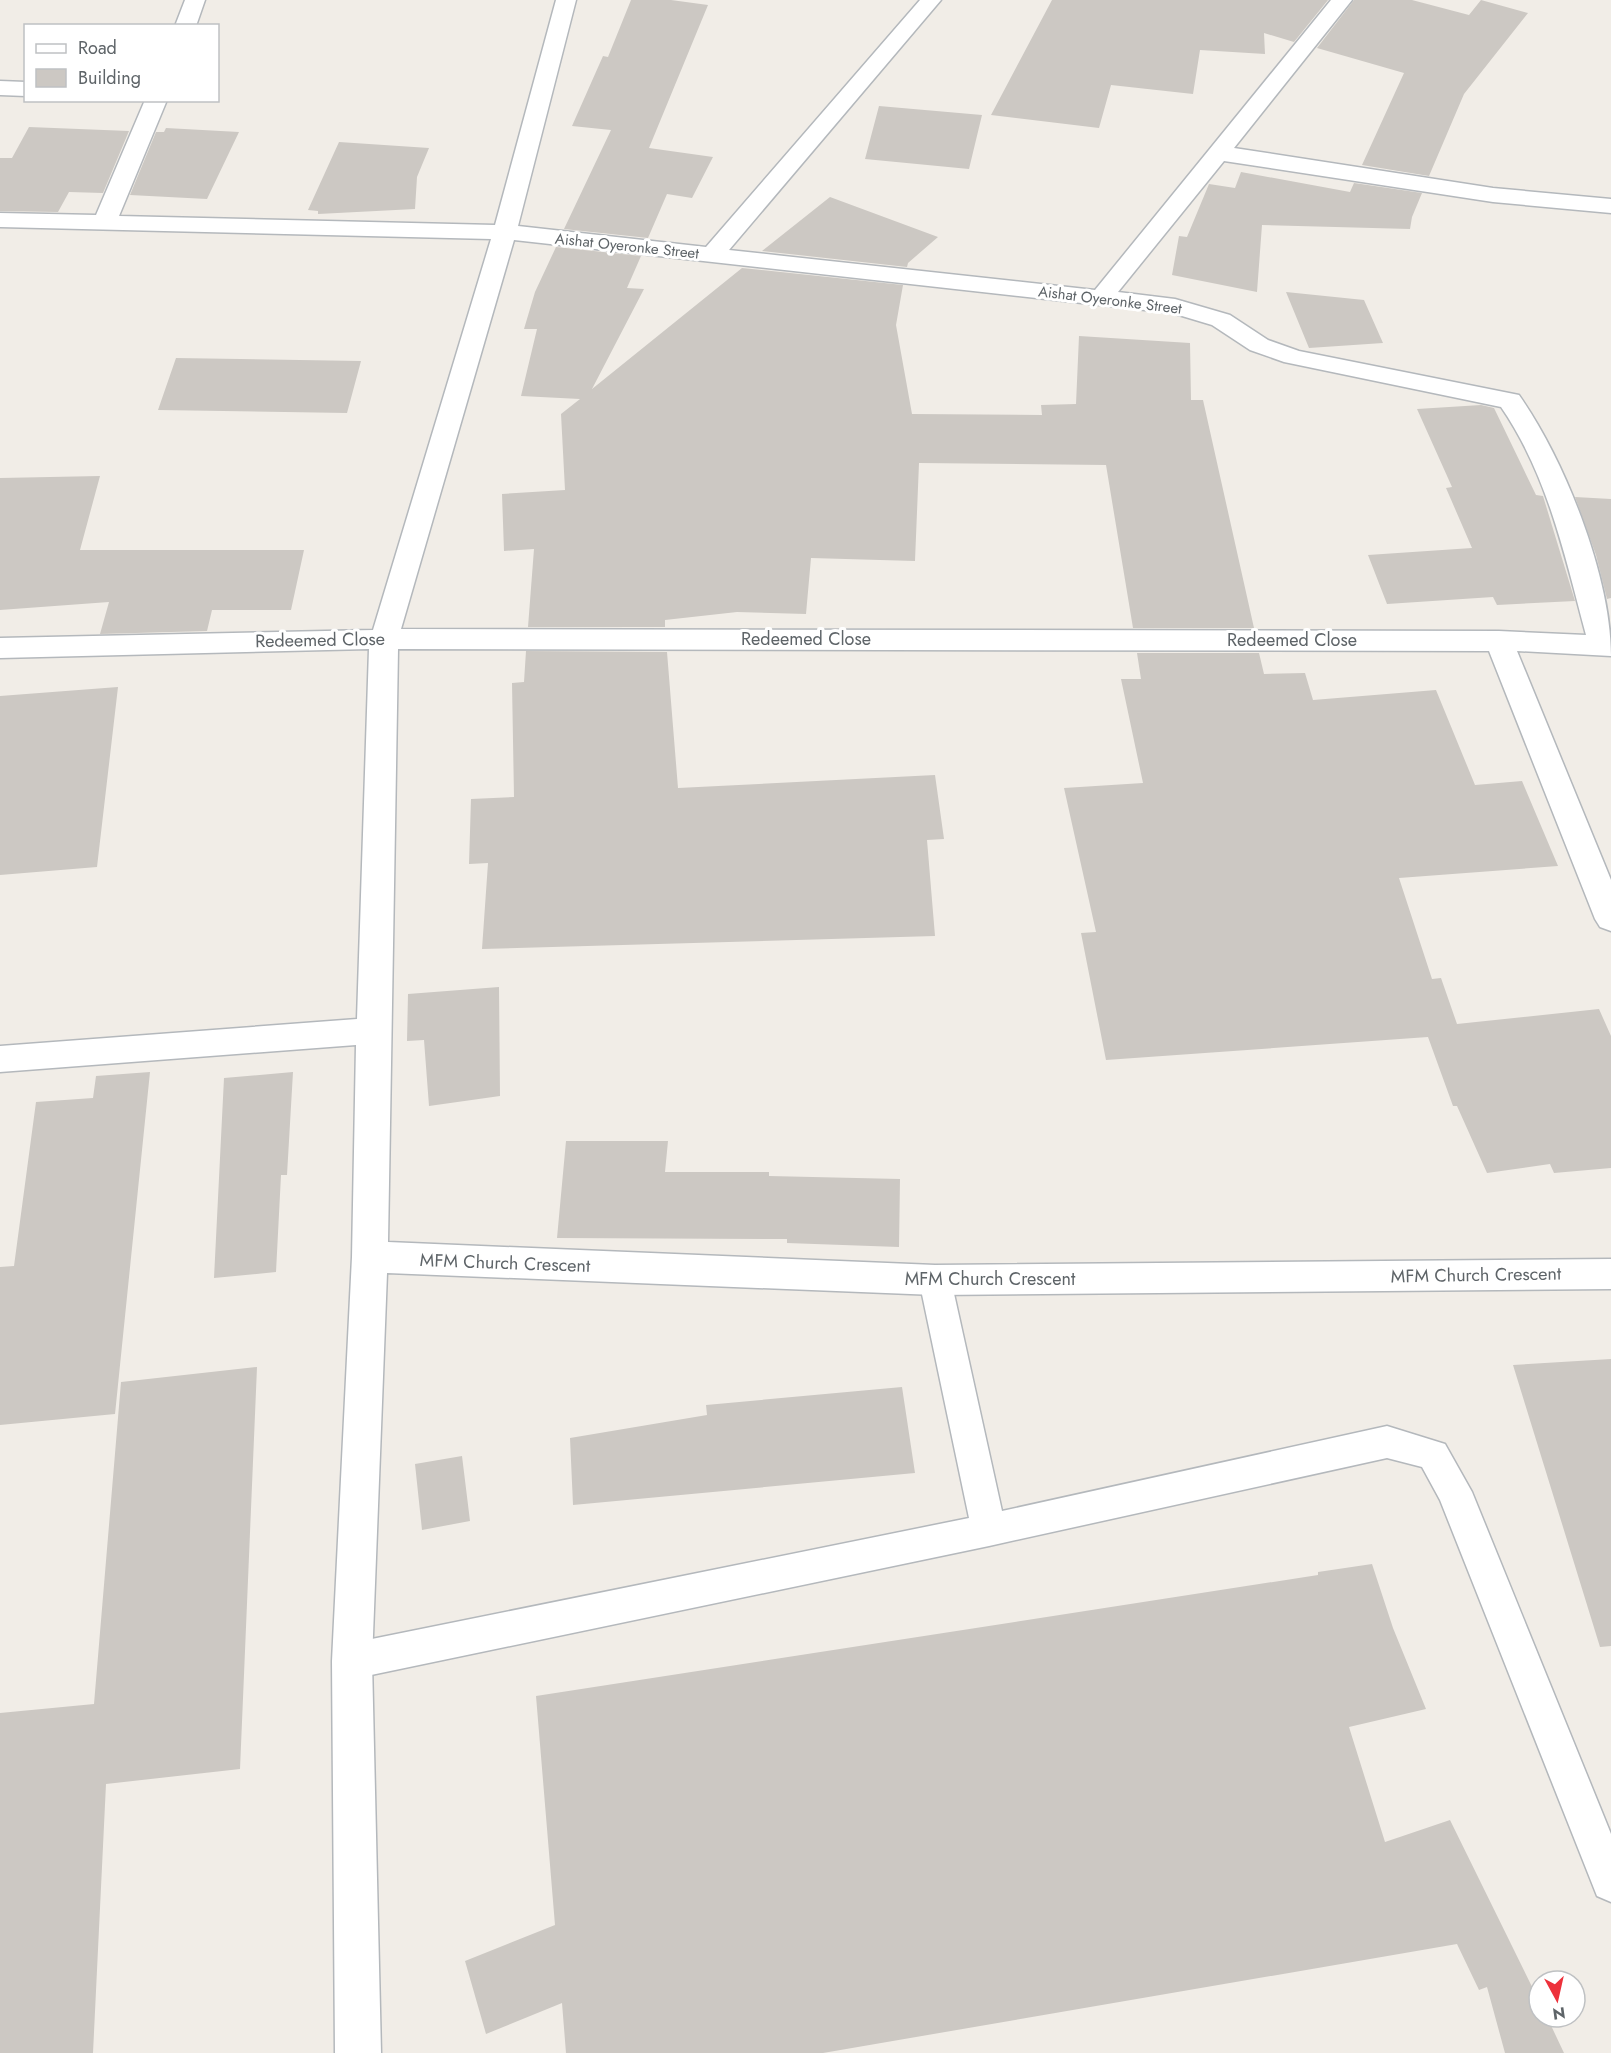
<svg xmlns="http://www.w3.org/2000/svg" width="1611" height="2053" viewBox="0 0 1611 2053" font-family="Jost,sans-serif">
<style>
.building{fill:#ccc8c3}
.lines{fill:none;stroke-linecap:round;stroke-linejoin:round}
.lane-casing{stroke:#b4b8bc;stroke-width:3}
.street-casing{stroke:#b4b8bc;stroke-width:3}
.lane{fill:#fff;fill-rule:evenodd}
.street{fill:#fff;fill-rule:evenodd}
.labels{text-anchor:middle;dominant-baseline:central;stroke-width:6;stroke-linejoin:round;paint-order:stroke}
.far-street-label{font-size:15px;fill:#5e6468;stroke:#fff}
.street-label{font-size:18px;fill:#5e6468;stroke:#fff}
</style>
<rect width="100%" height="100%" fill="#f1ede7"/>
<!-- building -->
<path class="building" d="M 631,0 L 671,0 L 708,5 L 649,148 L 713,157 L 692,198 L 667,194 L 648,238 L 564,229 L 611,130 L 572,126 L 603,56 L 608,57 Z
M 1052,0 L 1328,0 L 1294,42 L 1264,33 L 1265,54 L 1200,50 L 1193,94 L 1111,85 L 1099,128 L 991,115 Z
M 1354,0 L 1412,0 L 1469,15 L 1481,0 L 1528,13 L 1464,94 L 1429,176 L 1362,165 L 1404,73 L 1317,48 Z
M 879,106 L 982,115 L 969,169 L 865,159 Z
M 29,127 L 129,131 L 103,193 L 69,192 L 58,212 L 0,211 L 0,158 L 12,158 Z
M 166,128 L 239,132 L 207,199 L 130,195 L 156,132 L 164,132 Z
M 339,142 L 429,148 L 417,177 L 415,209 L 318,214 L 318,211 L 308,210 Z
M 1241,172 L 1350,192 L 1354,183 L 1422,193 L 1412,217 L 1410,229 L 1262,225 L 1257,292 L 1172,275 L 1179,236 L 1187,237 L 1209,184 L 1235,188 Z
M 830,197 L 938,237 L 908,263 L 907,267 L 762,251 Z
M 556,247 L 641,256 L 627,288 L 644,289 L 592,389 L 742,268 L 903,285 L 896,325 L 912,414 L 1042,415 L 1041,405 L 1076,404 L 1079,336 L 1190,343 L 1191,400 L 1203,400 L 1254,628 L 1133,628 L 1106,465 L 919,463 L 915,561 L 811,558 L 806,614 L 737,612 L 665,620 L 665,627 L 528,627 L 534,549 L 504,551 L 502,494 L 565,490 L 561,414 L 580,399 L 521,396 L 537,329 L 524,329 L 535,292 Z
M 1286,292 L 1364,300 L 1383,343 L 1309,348 Z
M 176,358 L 361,361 L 347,413 L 158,410 Z
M 1481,405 L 1494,408 L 1536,495 L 1543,496 L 1575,601 L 1497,605 L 1493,597 L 1387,604 L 1368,555 L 1472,548 L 1446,488 L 1452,487 L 1417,409 Z
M 100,476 L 80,550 L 304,550 L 291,610 L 212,610 L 207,631 L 100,634 L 109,602 L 0,610 L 0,478 Z
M 1575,497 L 1611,499 L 1611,598 L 1607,599 L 1596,555 Z
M 526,651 L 667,652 L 678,788 L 935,775 L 944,839 L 927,840 L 935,936 L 482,949 L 488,863 L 469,864 L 471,799 L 514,797 L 512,683 L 524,682 Z
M 1137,653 L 1259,653 L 1264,674 L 1305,673 L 1313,700 L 1436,690 L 1475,785 L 1522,781 L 1558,866 L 1399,878 L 1432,979 L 1441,978 L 1457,1024 L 1599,1009 L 1611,1036 L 1611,1168 L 1554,1173 L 1550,1164 L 1487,1173 L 1457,1106 L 1453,1106 L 1428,1037 L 1106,1060 L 1081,933 L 1096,932 L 1064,788 L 1143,783 L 1121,679 L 1141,679 Z
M 118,687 L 97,867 L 0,875 L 0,696 Z
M 499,987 L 500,1096 L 429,1106 L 424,1040 L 407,1041 L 408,994 Z
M 150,1072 L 115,1414 L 0,1425 L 0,1267 L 14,1266 L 36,1102 L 93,1098 L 96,1076 Z
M 293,1072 L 287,1175 L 281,1175 L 276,1272 L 214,1278 L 224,1078 Z
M 566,1141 L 668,1141 L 665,1172 L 769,1172 L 769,1176 L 900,1179 L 899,1247 L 787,1243 L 787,1239 L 557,1238 Z
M 1611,1359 L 1611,1646 L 1600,1647 L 1513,1365 Z
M 257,1367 L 240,1769 L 106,1784 L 93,2053 L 0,2053 L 0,1713 L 94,1704 L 121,1382 Z
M 902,1387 L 915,1473 L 573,1505 L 570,1438 L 707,1415 L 706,1405 Z
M 462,1456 L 470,1521 L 422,1530 L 415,1464 Z
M 1372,1564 L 1393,1628 L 1426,1709 L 1349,1727 L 1385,1842 L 1450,1820 L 1539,2001 L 1539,2017 L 1547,2017 L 1564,2053 L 1505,2053 L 1487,1987 L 1479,1990 L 1457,1944 L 823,2053 L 566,2053 L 562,2003 L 486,2034 L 465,1961 L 555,1925 L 536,1696 L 1318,1575 L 1318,1572 Z"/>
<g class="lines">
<!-- lane casing -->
<g class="lane-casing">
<path id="lane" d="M 935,1266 L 947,1270 L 951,1280 L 1002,1511 L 1387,1426 L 1445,1444 L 1472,1492 L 1611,1834 L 1611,1902 L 1597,1896 L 1440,1500 L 1422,1467 L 1387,1458 L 989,1546 L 352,1679 L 339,1674 L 334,1661 L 339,1648 L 352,1643 L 969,1518 L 919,1280 L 923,1270 Z"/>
</g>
<!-- street casing -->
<g class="street-casing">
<path id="street" d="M 185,0 L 205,0 L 196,26 L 175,26 Z
M 556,0 L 576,0 L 518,226 L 706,247 L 920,0 L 941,0 L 729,250 L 1095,290 L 1331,0 L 1352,0 L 1234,148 L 1493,188 L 1611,199 L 1611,213 L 1493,202 L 1224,161 L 1118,292 L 1175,299 L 1230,315 L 1268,340 L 1299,351 L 1519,395 C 1565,461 1611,576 1611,656 L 1517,651 L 1611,880 L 1611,931 L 1600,927 L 1595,919 L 1489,651 L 398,649 L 388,1242 L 935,1265 L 1611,1259 L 1611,1289 L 935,1295 L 387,1273 L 372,1661 L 381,2053 L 335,2053 L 332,1661 L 352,1257 L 356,1045 L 0,1072 L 0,1046 L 357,1019 L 369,649 L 0,658 L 0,638 L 373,630 L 491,239 L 0,227 L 0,213 L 96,215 L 145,100 L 167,100 L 119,216 L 495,225 ZM 514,240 L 1172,313 L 1212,325 L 1250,350 L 1284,362 L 1501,407 C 1548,475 1565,557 1586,635 L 1499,631 L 401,629 Z
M 0,81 L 26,82 L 26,96 L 0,95 Z"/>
</g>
<!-- lane -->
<use href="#lane" class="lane"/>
<!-- street -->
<use href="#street" class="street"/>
</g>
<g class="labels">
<!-- far-street labels -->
<g class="far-street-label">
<text transform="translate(627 246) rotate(6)">Aishat Oyeronke Street</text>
<text transform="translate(1110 300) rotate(7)">Aishat Oyeronke Street</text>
</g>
<!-- street labels -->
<g class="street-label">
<text x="806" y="639">Redeemed Close</text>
<text transform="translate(320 640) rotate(-1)">Redeemed Close</text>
<text x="1292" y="640">Redeemed Close</text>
<text transform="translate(505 1263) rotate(2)">MFM Church Crescent</text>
<text transform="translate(1476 1275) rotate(-1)">MFM Church Crescent</text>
<text x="990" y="1279">MFM Church Crescent</text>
</g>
</g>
<!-- legend -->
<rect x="24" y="24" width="195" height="78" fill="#ffffff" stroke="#bfc1c3" stroke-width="1.5"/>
<rect x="36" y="44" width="30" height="9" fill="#ffffff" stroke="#bfc1c3" stroke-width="1.5"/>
<text x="78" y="54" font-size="18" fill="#5e6468">Road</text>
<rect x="36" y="69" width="30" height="18" fill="#ccc8c3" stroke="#bfc1c3" stroke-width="1.5"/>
<text x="78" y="84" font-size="18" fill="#5e6468">Building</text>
<!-- north arrow -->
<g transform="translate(1557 1999) rotate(172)"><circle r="28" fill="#ffffff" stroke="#bfc1c3" stroke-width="1.5"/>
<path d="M0-4.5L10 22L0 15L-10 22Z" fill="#ed313b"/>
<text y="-9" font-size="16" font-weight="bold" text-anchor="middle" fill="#5e6468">N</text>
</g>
</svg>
